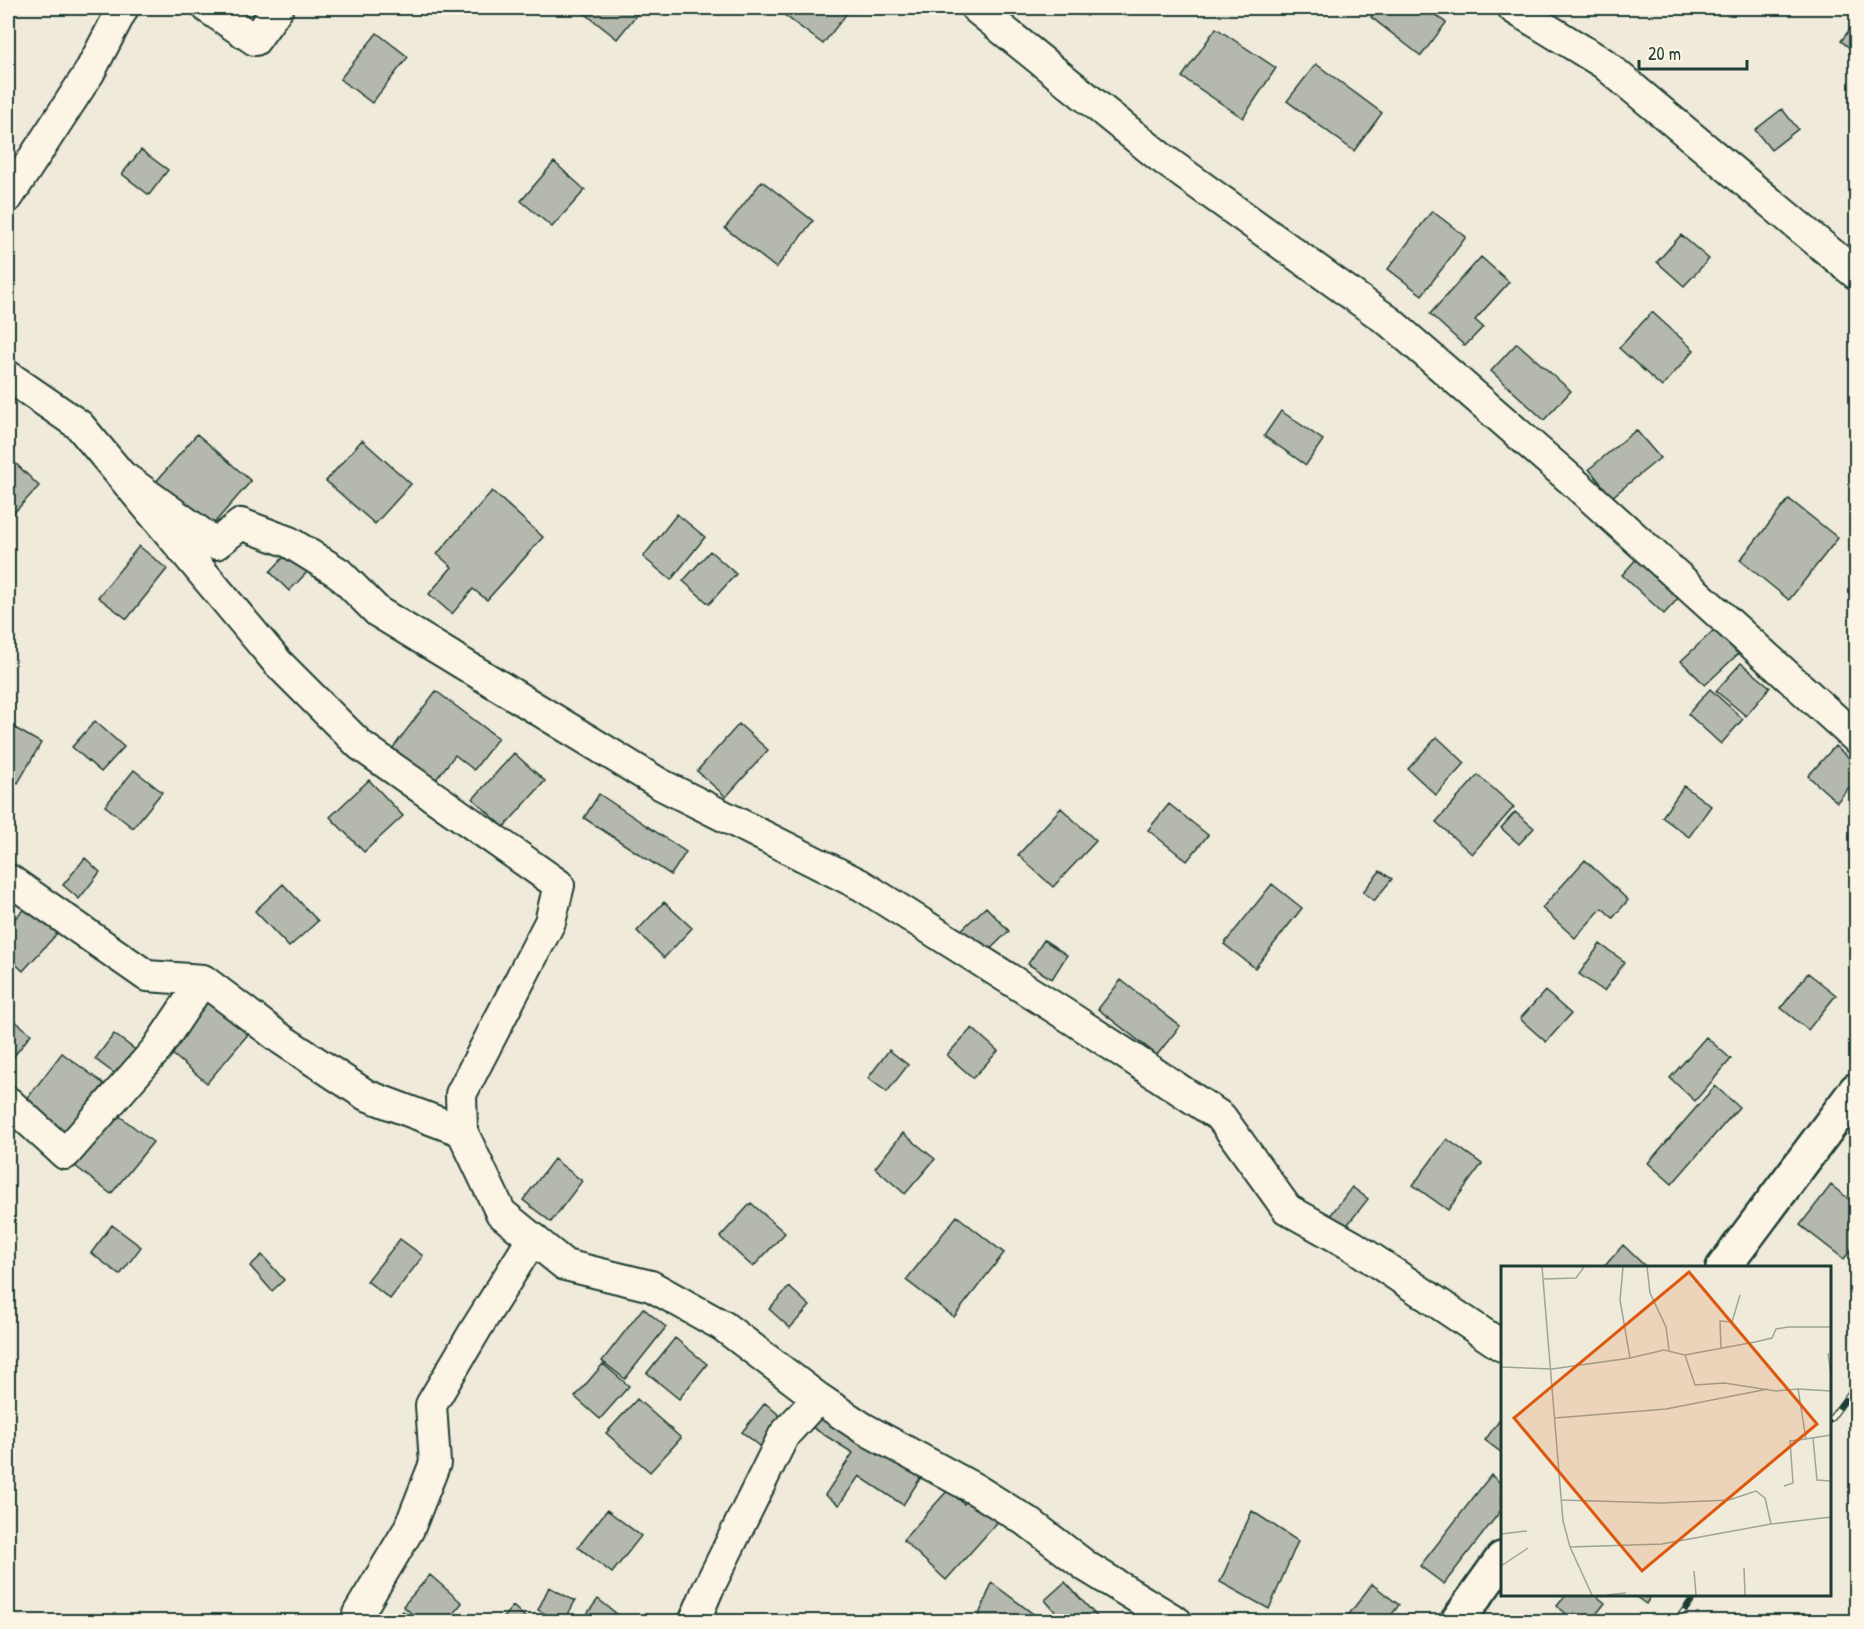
<svg xmlns="http://www.w3.org/2000/svg" width="1864" height="1629" viewBox="0 0 1864 1629" font-family="'Patrick Hand',sans-serif">
<style>
.building{fill:#b5b9ad;stroke:#1f3d34;stroke-width:1.5}
.lines{fill:none;stroke-linecap:round;stroke-linejoin:round}
.street-casing{stroke:#1f3d34;stroke-width:34}
.secondary-casing{stroke:#1f3d34;stroke-width:38}
.street{stroke:#fcf5e5;stroke-width:30}
.secondary{stroke:#fcf5e5;stroke-width:33}
.rail-casing{stroke:#1f3d34;stroke-width:7}
.rail{stroke:#fcf5e5;stroke-width:4.5;stroke-dasharray:14;stroke-linecap:butt}
.inset-road{fill:none;stroke:#9ca598;stroke-width:1.5}
.view{fill:#de580e;fill-opacity:0.15;stroke:#de580e;stroke-width:3}
.inset-edge{fill:none;stroke:#1f3d34;stroke-width:3}
</style>
<rect width="100%" height="100%" fill="#efeada"/>
<filter id="ink" filterUnits="userSpaceOnUse"><feTurbulence type="fractalNoise" baseFrequency=".0167" numOctaves="2"/><feDisplacementMap in="SourceGraphic" scale="12" xChannelSelector="R" yChannelSelector="G"/><feConvolveMatrix kernelMatrix="1 2 1 2 8 2 1 2 1" color-interpolation-filters="sRGB"/></filter>
<g filter="url(#ink)">
<!-- building -->
<path class="building" d="M 578,8 L 642,8 L 617,39 Z
M 775,8 L 851,8 L 823,44 Z
M 1076,8 L 1094,8 L 1087,16 Z
M 1378,8 L 1426,8 L 1446,23 L 1421,56 L 1371,17 Z
M 1856,21 L 1856,53 L 1841,41 Z
M 1216,28 L 1276,68 L 1243,118 L 1182,77 Z
M 377,33 L 408,57 L 372,103 L 340,79 Z
M 1316,64 L 1382,113 L 1354,151 L 1287,101 Z
M 1782,109 L 1798,129 L 1771,150 L 1755,130 Z
M 141,150 L 168,170 L 149,195 L 122,174 Z
M 554,162 L 585,190 L 552,227 L 521,201 Z
M 762,181 L 813,221 L 776,268 L 725,228 Z
M 1432,211 L 1466,237 L 1422,295 L 1388,269 Z
M 1681,235 L 1709,259 L 1684,286 L 1657,262 Z
M 1481,257 L 1509,282 L 1475,320 L 1483,327 L 1465,346 L 1430,314 Z
M 1652,312 L 1694,350 L 1662,387 L 1619,348 Z
M 1517,343 L 1571,391 L 1544,420 L 1491,371 Z
M 1281,411 L 1323,440 L 1306,465 L 1264,436 Z
M 1636,430 L 1660,458 L 1612,497 L 1589,469 Z
M 197,434 L 251,481 L 209,529 L 155,483 Z
M 362,440 L 411,484 L 375,524 L 326,481 Z
M 8,456 L 39,486 L 8,519 Z
M 492,491 L 543,537 L 487,600 L 473,589 L 452,614 L 429,594 L 452,567 L 437,554 Z
M 1789,499 L 1838,538 L 1789,600 L 1740,560 Z
M 677,514 L 705,537 L 671,580 L 643,557 Z
M 139,546 L 167,569 L 127,619 L 98,597 Z
M 293,547 L 313,566 L 289,591 L 270,572 Z
M 710,551 L 736,574 L 709,604 L 683,581 Z
M 1639,556 L 1682,594 L 1664,614 L 1622,575 Z
M 1715,629 L 1738,654 L 1705,685 L 1681,661 Z
M 1741,663 L 1770,687 L 1746,716 L 1716,691 Z
M 1710,689 L 1743,719 L 1721,744 L 1688,714 Z
M 436,691 L 498,738 L 474,770 L 455,755 L 434,782 L 392,749 Z
M 95,721 L 124,747 L 101,772 L 72,747 Z
M 8,724 L 41,743 L 18,783 L 8,776 Z
M 739,724 L 768,750 L 726,797 L 697,771 Z
M 1437,737 L 1465,763 L 1436,795 L 1408,769 Z
M 1835,746 L 1856,764 L 1856,779 L 1837,802 L 1808,776 Z
M 514,753 L 545,781 L 504,827 L 473,799 Z
M 134,770 L 162,792 L 133,828 L 105,806 Z
M 1478,775 L 1514,807 L 1472,854 L 1436,822 Z
M 369,780 L 403,816 L 364,852 L 330,817 Z
M 1684,786 L 1711,806 L 1689,837 L 1662,817 Z
M 599,794 L 686,852 L 671,875 L 584,818 Z
M 1169,804 L 1208,835 L 1187,861 L 1148,830 Z
M 1061,808 L 1096,841 L 1053,887 L 1018,855 Z
M 1515,812 L 1534,828 L 1519,844 L 1501,828 Z
M 85,858 L 100,872 L 79,899 L 63,885 Z
M 1585,860 L 1628,900 L 1613,918 L 1602,908 L 1575,938 L 1542,908 Z
M 1380,871 L 1392,879 L 1374,901 L 1363,892 Z
M 283,884 L 318,921 L 289,947 L 255,911 Z
M 1272,884 L 1302,908 L 1255,968 L 1224,944 Z
M 33,899 L 63,927 L 23,971 L 8,957 L 8,926 Z
M 664,902 L 692,928 L 664,958 L 637,931 Z
M 986,907 L 1009,931 L 983,956 L 959,932 Z
M 1044,940 L 1067,955 L 1052,979 L 1028,964 Z
M 1600,944 L 1625,962 L 1604,991 L 1579,974 Z
M 1808,973 L 1836,995 L 1808,1030 L 1781,1008 Z
M 1121,980 L 1180,1026 L 1157,1055 L 1098,1009 Z
M 213,990 L 255,1026 L 207,1083 L 165,1048 Z
M 1545,991 L 1571,1014 L 1546,1042 L 1520,1019 Z
M 8,1015 L 31,1034 L 8,1064 Z
M 972,1028 L 998,1051 L 973,1078 L 947,1055 Z
M 114,1034 L 141,1054 L 122,1079 L 95,1059 Z
M 1706,1037 L 1731,1059 L 1695,1101 L 1670,1078 Z
M 889,1050 L 908,1065 L 887,1092 L 868,1078 Z
M 62,1053 L 104,1084 L 64,1136 L 23,1104 Z
M 1715,1086 L 1739,1107 L 1672,1184 L 1648,1163 Z
M 117,1114 L 153,1142 L 111,1194 L 75,1166 Z
M 903,1133 L 935,1159 L 905,1194 L 875,1168 Z
M 1447,1139 L 1482,1164 L 1448,1210 L 1413,1185 Z
M 554,1159 L 582,1181 L 551,1222 L 523,1200 Z
M 1831,1185 L 1856,1205 L 1856,1243 L 1844,1259 L 1800,1225 Z
M 1352,1187 L 1368,1199 L 1341,1233 L 1326,1221 Z
M 751,1203 L 785,1233 L 753,1267 L 720,1237 Z
M 957,1216 L 1004,1253 L 954,1317 L 906,1280 Z
M 112,1225 L 141,1247 L 120,1275 L 91,1253 Z
M 400,1239 L 423,1256 L 390,1299 L 367,1281 Z
M 1623,1245 L 1647,1268 L 1603,1268 Z
M 262,1255 L 284,1280 L 272,1291 L 250,1266 Z
M 789,1287 L 810,1306 L 790,1328 L 769,1309 Z
M 643,1308 L 666,1327 L 625,1379 L 602,1361 Z
M 675,1338 L 707,1364 L 679,1399 L 647,1373 Z
M 603,1364 L 629,1386 L 600,1419 L 575,1397 Z
M 637,1399 L 681,1438 L 650,1472 L 606,1433 Z
M 765,1403 L 786,1421 L 764,1449 L 742,1432 Z
M 821,1403 L 925,1471 L 903,1505 L 859,1476 L 839,1505 L 825,1495 L 853,1453 L 807,1424 Z
M 1502,1417 L 1502,1453 L 1485,1440 Z
M 1491,1475 L 1502,1484 L 1502,1509 L 1444,1584 L 1420,1566 Z
M 948,1490 L 964,1504 L 976,1491 L 1003,1516 L 946,1580 L 903,1540 Z
M 607,1510 L 641,1536 L 612,1573 L 578,1547 Z
M 1252,1511 L 1298,1541 L 1269,1609 L 1220,1582 Z
M 430,1575 L 462,1603 L 446,1622 L 421,1622 L 403,1606 Z
M 1065,1582 L 1100,1620 L 1099,1622 L 1064,1622 L 1045,1600 Z
M 992,1583 L 1044,1622 L 976,1622 Z
M 1372,1584 L 1399,1605 L 1386,1622 L 1343,1622 Z
M 549,1587 L 575,1601 L 564,1622 L 561,1622 L 538,1610 Z
M 1567,1594 L 1594,1594 L 1605,1603 L 1590,1622 L 1576,1622 L 1557,1606 Z
M 1632,1594 L 1652,1594 L 1646,1604 Z
M 598,1599 L 622,1618 L 619,1622 L 581,1622 Z
M 513,1606 L 530,1622 L 499,1622 Z
M 403,1611 L 417,1622 L 396,1622 Z"/>
<g class="lines">
<!-- street casing -->
<g class="street-casing">
<path id="street" d="M 208,8 L 255,40 L 278,8
M 976,8 L 1159,156 L 1390,322 L 1577,485 L 1856,738
M 1513,8 L 1603,63 L 1856,274
M 8,197 L 89,73 L 123,8
M 8,376 L 79,425 L 278,663 L 360,745 L 559,885 L 550,922 L 461,1094 L 462,1131
M 122,476 L 216,544 L 241,524 L 289,542 L 339,573 L 378,612 L 660,784 L 861,885 L 1074,1020 L 1221,1117 L 1287,1209 L 1353,1246 L 1502,1346
M 8,879 L 147,976 L 203,980 L 281,1039 L 366,1095 L 462,1131 L 501,1213 L 565,1265 L 651,1286 L 723,1326 L 818,1398
M 8,1102 L 65,1154 L 156,1050 L 203,980
M 358,1622 L 358,1614 L 409,1529 L 435,1463 L 431,1405 L 476,1329 L 533,1238
M 694,1622 L 708,1589 L 784,1435 L 818,1398 L 863,1428 L 975,1489 L 1031,1524 L 1087,1567 L 1177,1622"/>
</g>
<!-- secondary casing -->
<g class="secondary-casing">
<path id="secondary" d="M 1723,1268 L 1856,1090
M 1457,1622 L 1502,1559"/>
</g>
<!-- street -->
<use href="#street" class="street"/>
<!-- secondary -->
<use href="#secondary" class="secondary"/>
<!-- rail casing -->
<g class="rail-casing">
<path id="rail" d="M 1830,1420 L 1856,1385
M 1676,1622 L 1696,1594"/>
</g>
<!-- rail -->
<use href="#rail" class="rail"/>
</g>
</g>
<!-- overview -->
<g transform="translate(1501 1266)">
<rect width="330" height="330" fill="#efeada"/>
<path class="inset-road" d="M 41,1 L 62,255 L 69,281 L 91,329M 146,1 L 149,27 L 165,61 L 168,84M 43,13 L 75,12 L 83,1M 220,83 L 219,55 L 231,56 L 239,29M 327,87 L 330,109M 184,89 L 194,119 L 223,117 L 275,125 L 297,123 L 305,173 L 330,169M 129,92 L 163,84 L 184,89 L 254,76 L 271,72 L 275,63 L 287,61 L 330,61M 0,101 L 51,103 L 129,92 L 119,34 L 122,1M 297,123 L 330,125M 54,152 L 165,143 L 267,123M 312,172 L 316,214 L 330,215M 283,220 L 292,217 L 289,175 L 305,173M 60,234 L 160,237 L 228,234 L 255,225 L 264,232 L 270,258 L 330,251M 0,268 L 26,265M 69,281 L 161,278 L 270,258M 0,300 L 27,282M 243,302 L 244,329M 193,305 L 195,329M 106,329 L 125,327"/>
<path class="view" d="M 188,6 L 316,158 L 141,305 L 13,152 Z"/>
<rect width="330" height="330" class="inset-edge"/>
</g>
<!-- margin -->
<rect width="1864" height="1629" fill="none" stroke="#fcf5e5" stroke-width="30"/>
<rect x="15" y="15" width="1834" height="1599" fill="none" stroke="#1f3d34" stroke-width="2" filter="url(#ink)"/>
<!-- scale -->
<path d="M1639 60v9h108v-9" fill="none" stroke="#1f3d34" stroke-width="3"/>
<text x="1648" y="60" font-size="18" fill="#1f3d34" stroke="#fcf5e5" stroke-width="4.5" paint-order="stroke">20 m</text>
</svg>
